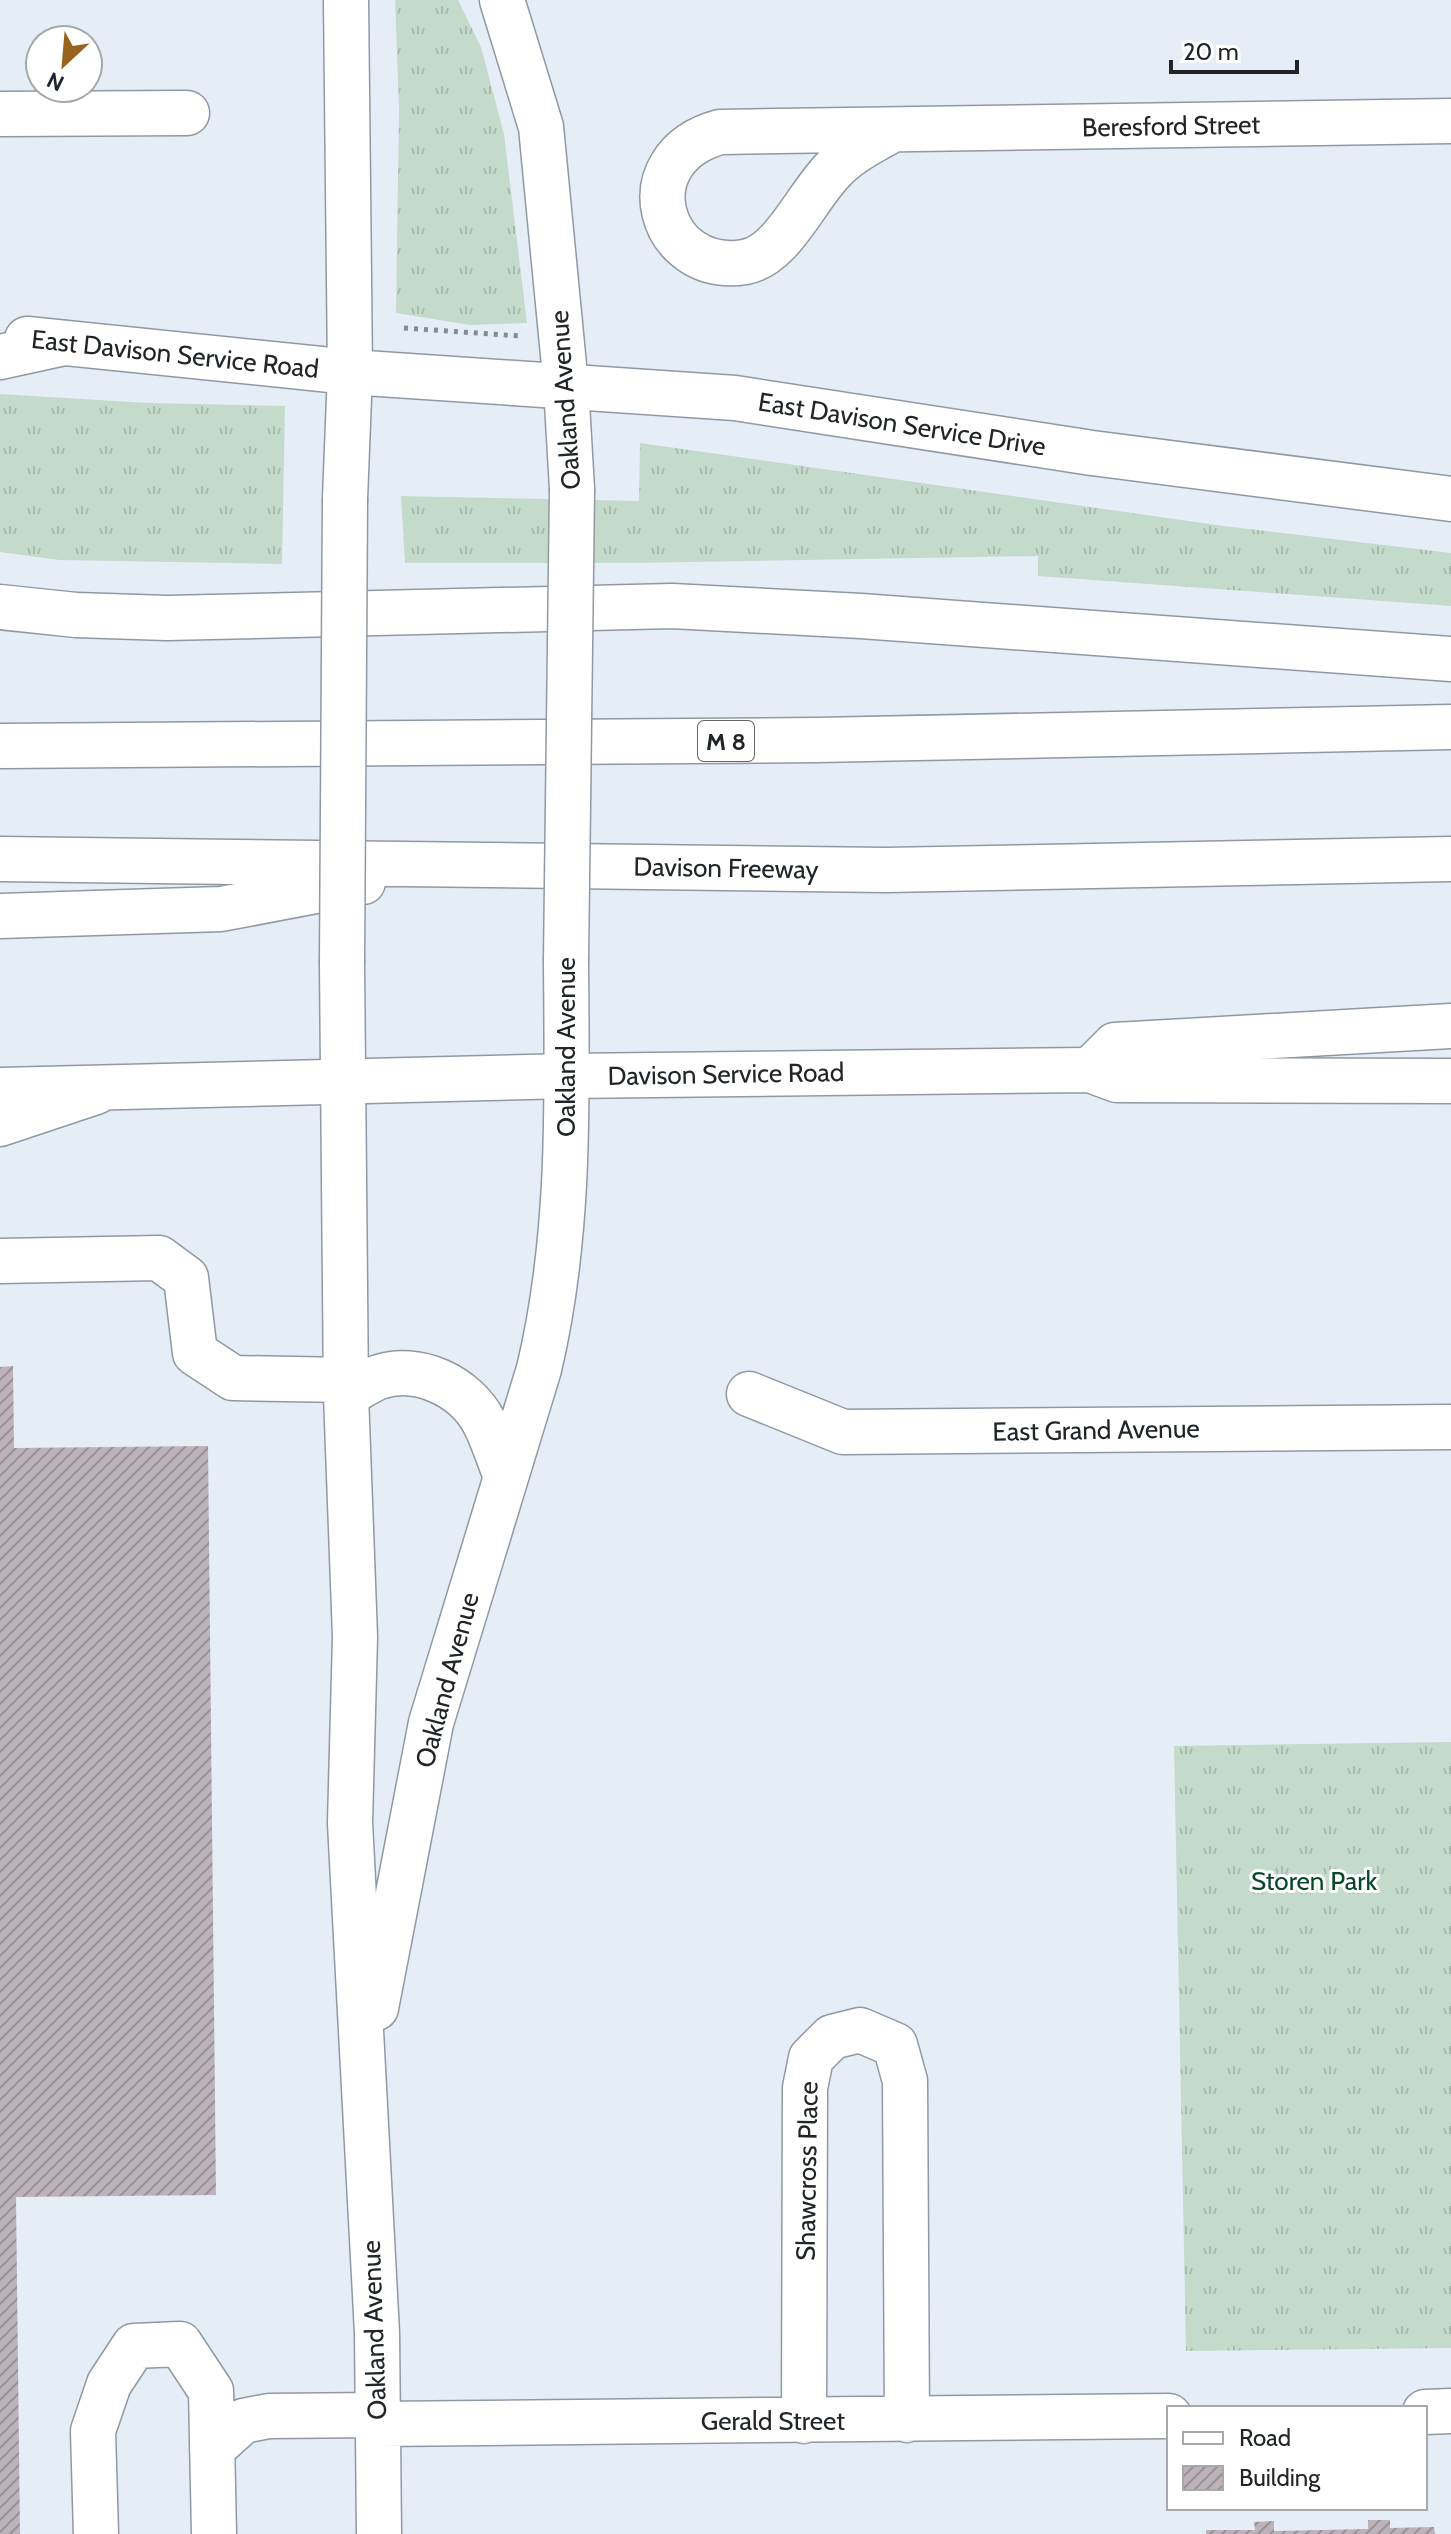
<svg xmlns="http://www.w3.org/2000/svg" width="1451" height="2534" viewBox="0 0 1451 2534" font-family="Cabin,sans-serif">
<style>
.grass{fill:url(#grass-tufts)}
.building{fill:url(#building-hatch)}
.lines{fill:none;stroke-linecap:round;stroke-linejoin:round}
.minor-casing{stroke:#9099a1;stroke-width:47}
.major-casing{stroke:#9099a1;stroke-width:47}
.highway-casing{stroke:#9099a1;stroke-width:47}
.path{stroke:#848b91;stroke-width:5;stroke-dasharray:4 6;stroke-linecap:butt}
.minor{stroke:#fff;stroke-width:44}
.major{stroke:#fff;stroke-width:44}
.highway{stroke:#fff;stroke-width:44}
.minor-bridge-casing{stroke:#9099a1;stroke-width:47;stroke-linecap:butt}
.minor-bridge{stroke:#fff;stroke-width:44}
.labels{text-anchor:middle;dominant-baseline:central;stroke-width:6;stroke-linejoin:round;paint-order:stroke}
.shield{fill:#fff;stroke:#646668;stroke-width:2}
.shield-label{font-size:24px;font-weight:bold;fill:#212528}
.street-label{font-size:26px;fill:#212528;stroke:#fff}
.park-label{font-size:26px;fill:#064827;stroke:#fff}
</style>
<defs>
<pattern id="grass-tufts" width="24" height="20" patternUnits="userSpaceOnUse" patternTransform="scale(2)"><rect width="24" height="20" fill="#c4dbcb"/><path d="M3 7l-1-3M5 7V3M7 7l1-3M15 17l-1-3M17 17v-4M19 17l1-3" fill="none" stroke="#a8bcae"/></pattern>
<pattern id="building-hatch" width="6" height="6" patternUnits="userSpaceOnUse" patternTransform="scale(2)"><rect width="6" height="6" fill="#bdb2b9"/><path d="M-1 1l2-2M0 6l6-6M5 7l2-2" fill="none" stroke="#999196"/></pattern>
</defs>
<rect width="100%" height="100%" fill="#e5eef7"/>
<!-- grass -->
<path class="grass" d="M 395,0 L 458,0 L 481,47 L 504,134 L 527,323 L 470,325 L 396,313 L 399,109 Z
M 0,394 L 148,403 L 285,406 L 282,564 L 59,560 L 0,552 Z
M 640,443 L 1224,526 L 1451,553 L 1451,606 L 1038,576 L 1038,556 L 634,563 L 405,563 L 401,496 L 639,501 Z
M 1451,1742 L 1451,2348 L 1186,2351 L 1174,1746 Z"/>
<!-- building -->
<path class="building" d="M 13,1366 L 14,1448 L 208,1446 L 216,2195 L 16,2197 L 20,2534 L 0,2534 L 0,1367 Z
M 1368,2520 L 1390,2520 L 1390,2528 L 1434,2527 L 1435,2534 L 1206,2534 L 1206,2530 L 1255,2530 L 1254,2522 L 1274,2521 L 1274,2531 L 1368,2529 Z"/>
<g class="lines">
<!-- minor casing -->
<g class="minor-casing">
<path id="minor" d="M 502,0 L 541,127 L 566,386 L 572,489
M 0,114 L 187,113
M 892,130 C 873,141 852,151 836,167 C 807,194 784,255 745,262 C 658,276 625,158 720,132 L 1451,121
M 345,499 L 350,372 L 346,0
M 342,963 L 346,1395 L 355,1637 L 350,1823 L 377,2333 L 379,2534
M 0,1124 L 96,1092
M 0,1261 L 159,1258 L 186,1278 L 195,1353 L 233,1378 L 346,1380
M 749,1394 L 843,1432 L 1451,1427
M 346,1395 C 357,1389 368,1381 379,1377 C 418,1364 465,1386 484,1422 C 493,1439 498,1457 505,1474
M 376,2008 L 431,1723 L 539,1369 C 571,1235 567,1098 566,961
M 1425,2412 L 1451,2411
M 804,2421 L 805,2088 L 811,2058 L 832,2037 L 860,2030 L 895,2045 L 905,2081 L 907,2420
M 378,2424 L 1169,2416
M 212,2449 L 243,2421 L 269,2416 L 378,2415
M 96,2534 L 93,2431 L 109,2384 L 134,2346 L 180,2344 L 211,2391 L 214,2534"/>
</g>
<!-- major casing -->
<g class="major-casing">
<path id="major" d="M 27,339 L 350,372 L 735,398 L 1092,453 L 1451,499
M 0,1090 L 567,1076 L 1090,1070 L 1117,1080 L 1451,1081"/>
</g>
<!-- highway casing -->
<g class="highway-casing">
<path id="highway" d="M 0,357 L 64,343
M 0,607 L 76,615 L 167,618 L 672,606 L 861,616 L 1451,659
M 0,746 L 817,740 L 1451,727
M 0,859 L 886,870 L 1451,859
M 0,916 L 221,909 L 363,882
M 1090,1070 L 1115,1045 L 1451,1026"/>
</g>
<!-- path -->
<path class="path" d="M 404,328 L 520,336"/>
<!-- minor -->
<use href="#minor" class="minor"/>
<!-- major -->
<use href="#major" class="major"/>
<!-- highway -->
<use href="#highway" class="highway"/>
<!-- minor-bridge casing -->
<g class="minor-bridge-casing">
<path id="minor-bridge" d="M 566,961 L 572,489
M 342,963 L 345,499"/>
</g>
<!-- minor-bridge -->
<use href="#minor-bridge" class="minor-bridge"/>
</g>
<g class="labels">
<!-- shield labels -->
<rect class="shield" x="698" y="721" width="56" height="40" rx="6"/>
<g class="shield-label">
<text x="726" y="741">M 8</text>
</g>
<!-- street labels -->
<g class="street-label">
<text transform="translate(1171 126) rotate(-1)">Beresford Street</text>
<text transform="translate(175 354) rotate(6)">East Davison Service Road</text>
<text transform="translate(565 400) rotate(-94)">Oakland Avenue</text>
<text transform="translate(902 424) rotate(9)">East Davison Service Drive</text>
<text transform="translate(726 868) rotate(1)">Davison Freeway</text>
<text transform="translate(566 1047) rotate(-90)">Oakland Avenue</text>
<text transform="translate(726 1074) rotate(-1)">Davison Service Road</text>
<text transform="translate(1096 1430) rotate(-1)">East Grand Avenue</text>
<text transform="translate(447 1680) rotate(-75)">Oakland Avenue</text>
<text transform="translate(807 2171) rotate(-89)">Shawcross Place</text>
<text transform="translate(374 2330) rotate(-92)">Oakland Avenue</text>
<text x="773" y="2421">Gerald Street</text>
</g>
<!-- park labels -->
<g class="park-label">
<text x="1314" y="1881">Storen Park</text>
</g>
</g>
<!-- legend -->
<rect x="1167" y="2406" width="260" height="104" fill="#ffffff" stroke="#a6a8a9" stroke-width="2"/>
<rect x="1183" y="2432" width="40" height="12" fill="#ffffff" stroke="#a6a8a9" stroke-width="2"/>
<text x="1239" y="2446" font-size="24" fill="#212528">Road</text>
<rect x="1183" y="2466" width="40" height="24" fill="url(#building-hatch)" stroke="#a6a8a9" stroke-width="2"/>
<text x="1239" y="2486" font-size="24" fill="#212528">Building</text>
<!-- north arrow -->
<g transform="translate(64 64) rotate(206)"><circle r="38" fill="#ffffff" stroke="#a6a8a9" stroke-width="2"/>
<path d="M0-6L14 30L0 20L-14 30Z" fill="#9a631d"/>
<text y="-12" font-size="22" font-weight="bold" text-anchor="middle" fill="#212528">N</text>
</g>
<!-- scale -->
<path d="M1171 60v12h126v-12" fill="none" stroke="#212528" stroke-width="4"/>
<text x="1183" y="60" font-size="24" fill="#212528" stroke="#ffffff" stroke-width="6" paint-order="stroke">20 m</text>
</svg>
